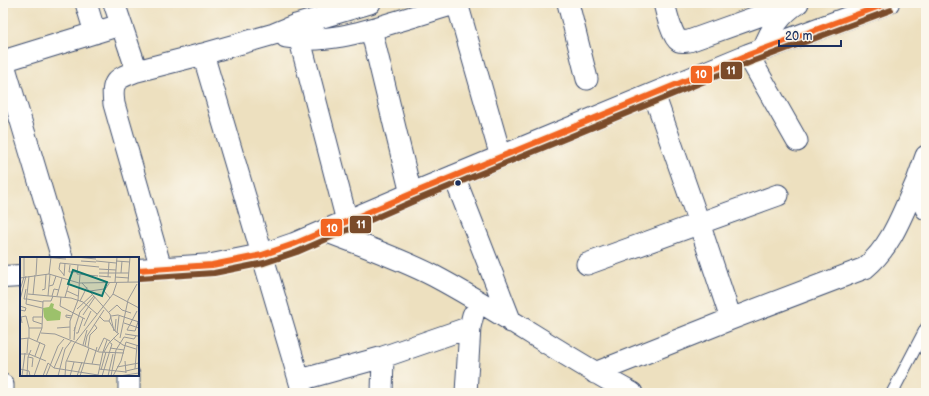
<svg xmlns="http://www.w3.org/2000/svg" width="929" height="396" viewBox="0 0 929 396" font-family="'Balsamiq Sans',sans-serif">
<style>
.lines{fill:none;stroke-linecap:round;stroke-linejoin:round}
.lane-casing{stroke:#3a4a6d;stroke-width:13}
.street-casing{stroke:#3a4a6d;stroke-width:23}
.secondary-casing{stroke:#3a4a6d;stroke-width:24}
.lane{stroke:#fff;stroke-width:11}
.street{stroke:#fff;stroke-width:21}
.secondary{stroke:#fff;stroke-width:22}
.bus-1-casing{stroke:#fbf7ec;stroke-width:9}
.bus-2-casing{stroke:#fbf7ec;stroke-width:9}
.bus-1{stroke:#f26522;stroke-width:6}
.bus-2{stroke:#7a4b2a;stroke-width:6}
.bus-dot{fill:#1b2f5e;stroke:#fbf7ec;stroke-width:1.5}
.inset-road{fill:none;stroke:#999998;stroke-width:1}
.view{fill:#0f766e;fill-opacity:0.15;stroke:#0f766e;stroke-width:2}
.inset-edge{fill:none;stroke:#1b2f5e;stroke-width:2}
.line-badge{stroke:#fbf7ec;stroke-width:1.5}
.badge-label{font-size:11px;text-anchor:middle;font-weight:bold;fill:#fff}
</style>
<rect width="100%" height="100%" fill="#fbf7ec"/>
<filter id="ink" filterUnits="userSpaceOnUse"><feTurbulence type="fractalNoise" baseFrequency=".025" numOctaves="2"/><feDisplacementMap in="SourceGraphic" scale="8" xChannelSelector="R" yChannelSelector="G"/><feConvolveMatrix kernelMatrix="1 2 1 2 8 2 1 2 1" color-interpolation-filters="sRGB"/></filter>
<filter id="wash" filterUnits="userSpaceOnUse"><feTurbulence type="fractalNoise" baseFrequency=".012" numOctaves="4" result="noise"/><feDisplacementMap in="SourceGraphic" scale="16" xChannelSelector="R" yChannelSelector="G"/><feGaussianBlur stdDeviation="0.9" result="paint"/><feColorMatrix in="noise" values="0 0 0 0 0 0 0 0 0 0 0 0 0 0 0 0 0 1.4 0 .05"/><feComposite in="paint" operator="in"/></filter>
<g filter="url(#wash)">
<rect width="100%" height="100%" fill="#ede0bf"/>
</g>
<g filter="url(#ink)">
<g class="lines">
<!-- lane casing -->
<g class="lane-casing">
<path id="lane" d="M 892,393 L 926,328"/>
</g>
<!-- street casing -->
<g class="street-casing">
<path id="street" d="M 86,3 L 95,33
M 114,3 L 137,71 L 203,54 L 274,34 L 296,25 L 370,3
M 457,3 L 501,157
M 568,3 L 587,79
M 664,3 C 666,11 672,37 679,41 C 682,42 686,41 689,41 L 773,11
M 296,25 L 347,221
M 371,29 L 411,194
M 286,37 C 323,44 360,33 395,22 C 416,16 437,9 458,3
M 763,50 C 770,30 780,14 798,3
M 203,54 L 303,393
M 748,55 L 797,141
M 3,61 L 62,258
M 3,61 L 120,25
M 137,71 C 116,79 111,80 114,104 L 161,268
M 654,94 L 699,223 L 731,319
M 926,156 L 917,181 L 926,209
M 454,176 L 511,322
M 325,231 C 361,245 399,258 434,276 C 502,312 564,357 632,393
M 587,264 L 778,195
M 595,373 L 731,319 L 865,268 C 892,246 903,212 917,181
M 300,380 L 383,357 L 470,327
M 3,385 L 3,393
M 129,393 L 129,375
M 382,393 L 383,357
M 466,393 L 470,327 L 473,315"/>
</g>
<!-- secondary casing -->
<g class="secondary-casing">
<path id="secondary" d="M 138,270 L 212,265 L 262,255 L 294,244 L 411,194 L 748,55 L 888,3
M 3,277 L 21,276"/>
</g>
<!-- lane -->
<use href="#lane" class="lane"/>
<!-- street -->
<use href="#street" class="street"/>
<!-- secondary -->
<use href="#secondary" class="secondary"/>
<!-- bus-1 casing -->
<g class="bus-1-casing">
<path id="bus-1" d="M 138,270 L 212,265 L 262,255 L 294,244 L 411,194 L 748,55 L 888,3"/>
</g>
<!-- bus-2 casing -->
<g class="bus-2-casing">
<path id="bus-2" d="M 139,278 L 214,273 L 264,263 L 297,252 L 414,201 L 751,62 L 891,10"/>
</g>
<!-- bus-1 -->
<use href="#bus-1" class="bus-1"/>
<!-- bus-2 -->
<use href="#bus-2" class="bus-2"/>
</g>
</g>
<!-- markers -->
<circle class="bus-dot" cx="458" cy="183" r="3.5"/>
<!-- overview -->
<g transform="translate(20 257)">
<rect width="119" height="119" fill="#ede0bf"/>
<path d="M 31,46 L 34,47 L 33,51 L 41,55 L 40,63 L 27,64 L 24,60 L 23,51 L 29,50 Z" fill="#9cc16b"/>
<path class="inset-road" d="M 21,0 L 46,2M 56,0 L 76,2M 61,4 L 76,5M 76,4 L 96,6M 96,4 L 110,5M 50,8 L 49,15 L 57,15M 58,8 L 57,17 L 78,19M 79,12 L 96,13M 79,16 L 109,16M 101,16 L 102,4M 29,17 L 31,0M 16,18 L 17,0M 44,18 L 39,12 L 40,6 L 79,10M 9,19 L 6,47 L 22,51M 44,19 L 45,6M 79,19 L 91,20M 88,20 L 89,5M 95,20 L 109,21M 0,21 L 29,17 L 59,26 L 119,25M 95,25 L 97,0M 108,25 L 110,0M 62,26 L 90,57 L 94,74M 29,29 L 33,28 L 36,19M 6,32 L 4,42 L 7,42M 0,33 L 4,20 L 4,0M 22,33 L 25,32 L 26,17M 47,34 L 58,39M 70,34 L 84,32M 8,37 L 51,41 L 63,45 L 77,57M 93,37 L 119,51M 13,38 L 15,18M 28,39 L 30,17M 32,39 L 34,32 L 39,33M 37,39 L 42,21M 41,40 L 40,49 L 65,62M 45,40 L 50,23M 90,41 L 84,34 L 90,25M 7,42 L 23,45M 0,43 L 6,19M 60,44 L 67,30M 0,49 L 6,51 L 5,54 L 0,53M 57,52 L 73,37M 117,54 L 107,73 L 115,74 L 118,65M 89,55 L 97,48 L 102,53 L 111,56M 63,58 L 75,40M 79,59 L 84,64 L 89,64M 91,59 L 98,58 L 119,65M 22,60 L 13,60 L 13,64 L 22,67M 91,60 L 89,64 L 95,74M 51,61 L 46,60 L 46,58 L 52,59M 96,62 L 95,74 L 99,77M 2,66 L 1,60 L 6,59 L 9,71M 104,66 L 119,71M 64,69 L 71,54M 37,71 L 50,70M 54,74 L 60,55 L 74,39M 21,76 L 35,77 L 79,95 L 104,96M 56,76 L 58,76 L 63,61M 97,76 L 99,59M 105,77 L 118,79M 9,81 L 9,71 L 22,71M 93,81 L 103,88 L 116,92M 100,81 L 108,43 L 117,27M 0,82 L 9,81 L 25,88 L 14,119M 50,82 L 50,64 L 58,43 L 60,18M 54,83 L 55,70M 17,84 L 22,71 L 23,44 L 31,44 L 33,39M 106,85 L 119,89M 63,88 L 67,73M 65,89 L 67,79 L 84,53M 43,90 L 34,111 L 78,118M 68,90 L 70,78 L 77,71 L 74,67M 90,91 L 104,93M 78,94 L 84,81 L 90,84M 83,95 L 87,83M 84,95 L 89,86 L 98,77M 7,96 L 8,81M 0,97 L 9,97 L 26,104M 15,99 L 20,85M 8,100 L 13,101 L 12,110M 47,104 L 80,108M 105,104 L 106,116M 72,107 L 77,90M 97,110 L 119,106M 0,112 L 9,114 L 10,119M 79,112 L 106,115M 115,112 L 117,88M 81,113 L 86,95M 106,114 L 119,111M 78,118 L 83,95M 2,119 L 5,96M 7,119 L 8,100 L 11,93M 23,119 L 28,106 L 34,111M 26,119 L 38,89 L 44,82M 38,119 L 45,92 L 52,83M 45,119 L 46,105 L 54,87 L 93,37 L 97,25M 50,119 L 54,105M 57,119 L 62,105M 60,119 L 69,91M 82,119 L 92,87 L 89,85M 88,119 L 93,97M 91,119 L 96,93 L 104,80 L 114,82 L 116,79M 93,119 L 101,104 L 106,85M 99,119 L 119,116"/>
<path class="view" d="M 53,13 L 87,25 L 82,39 L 48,27 Z"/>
<rect width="119" height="119" class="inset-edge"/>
</g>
<g class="line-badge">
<rect x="720" y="61" width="23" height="19" rx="4" fill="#7a4b2a"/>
<rect x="690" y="65" width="23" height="19" rx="4" fill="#f26522"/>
<rect x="349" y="215" width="23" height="19" rx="4" fill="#7a4b2a"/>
<rect x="320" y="218" width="23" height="19" rx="4" fill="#f26522"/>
</g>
<g class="badge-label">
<text x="731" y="74">11</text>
<text x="701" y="78">10</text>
<text x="361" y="228">11</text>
<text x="332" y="232">10</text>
</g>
<!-- margin -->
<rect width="929" height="396" fill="none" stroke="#fbf7ec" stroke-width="16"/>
<!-- scale -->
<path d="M779 40v6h62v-6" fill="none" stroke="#1b2f5e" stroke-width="2"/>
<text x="785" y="40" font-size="12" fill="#1b2f5e" stroke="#fbf7ec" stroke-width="3" paint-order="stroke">20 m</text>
</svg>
